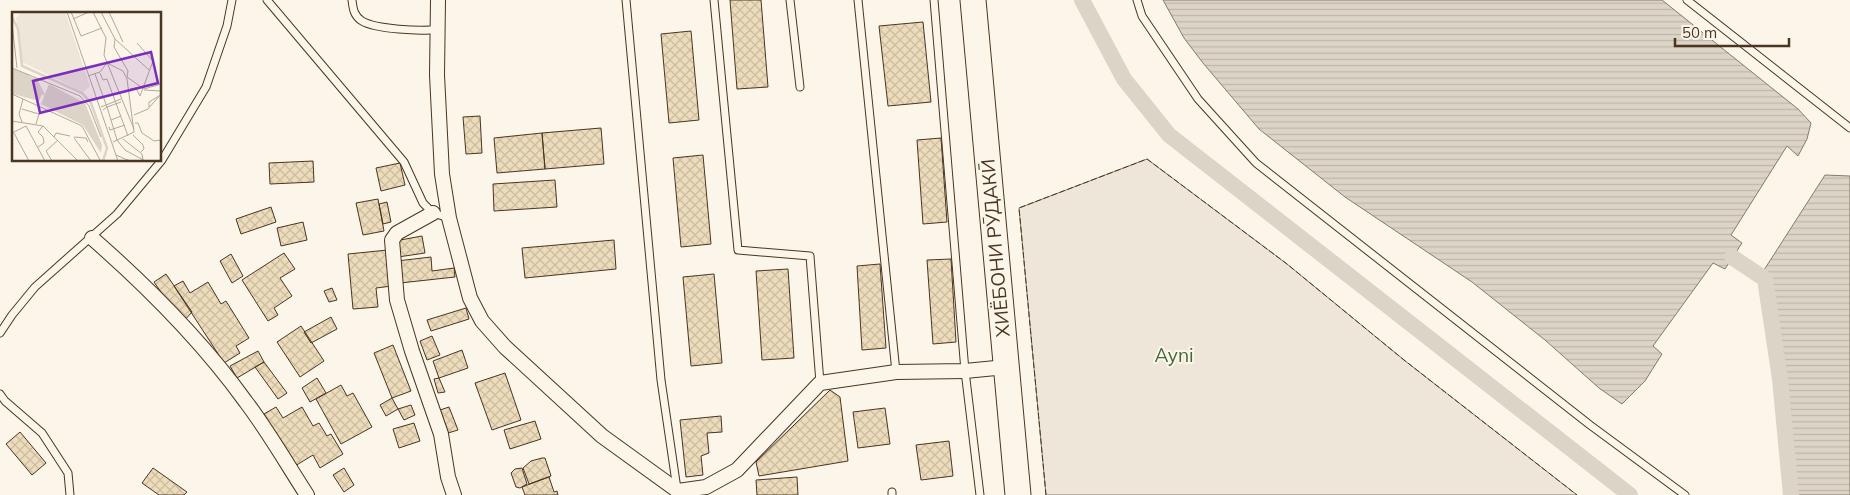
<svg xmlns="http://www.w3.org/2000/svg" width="1850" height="495" font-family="Mulish,sans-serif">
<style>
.green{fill:#ede6d9;stroke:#887966}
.water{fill:url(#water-rules);stroke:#887966}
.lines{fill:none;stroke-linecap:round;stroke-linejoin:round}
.canal{stroke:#dcd4c6;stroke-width:16}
.building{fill:url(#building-cross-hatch);stroke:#4a3520}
.lane-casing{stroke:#4a3520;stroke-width:9}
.street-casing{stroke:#4a3520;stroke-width:16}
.highway-casing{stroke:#4a3520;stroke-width:27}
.lane{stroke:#fbf6e9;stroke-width:7}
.street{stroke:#fbf6e9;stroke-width:14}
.highway{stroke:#fbf6e9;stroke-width:25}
.fence{stroke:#4a3520;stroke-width:1;stroke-dasharray:6 2.5;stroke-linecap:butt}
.labels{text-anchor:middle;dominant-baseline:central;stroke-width:4;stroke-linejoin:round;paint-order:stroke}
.street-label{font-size:19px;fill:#4a3520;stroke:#fbf6e9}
.park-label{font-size:19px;fill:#436837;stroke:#fbf6e9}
.inset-river{fill:none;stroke:#dcd4c6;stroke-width:2.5}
.inset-road{fill:none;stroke:#b4a999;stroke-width:1}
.view{fill:#7b2cbf;fill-opacity:0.15;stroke:#7b2cbf;stroke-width:2.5}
.inset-edge{fill:none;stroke:#4a3520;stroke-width:2.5}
</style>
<defs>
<pattern id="water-rules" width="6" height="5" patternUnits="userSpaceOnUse" patternTransform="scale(1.25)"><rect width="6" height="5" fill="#dcd4c6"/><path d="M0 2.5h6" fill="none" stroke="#beb7aa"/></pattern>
<pattern id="building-cross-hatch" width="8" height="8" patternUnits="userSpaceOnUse" patternTransform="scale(1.25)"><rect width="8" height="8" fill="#ecdcbc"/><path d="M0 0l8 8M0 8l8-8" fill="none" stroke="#ccbda1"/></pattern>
</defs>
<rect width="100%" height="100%" fill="#fbf6e9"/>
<!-- green -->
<path class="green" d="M1147,159L1287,264L1404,360L1577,495H1046L1019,208Z"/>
<!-- water -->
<path class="water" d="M1163,0H1662L1798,109L1811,123L1807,139L1798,156L1787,146L1731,235L1742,243L1725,269L1713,263L1653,346L1662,354L1645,381L1622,404L1599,388L1545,340L1472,282L1345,197L1259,129L1203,63L1184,38Z
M1825,175L1850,176V495H1796L1769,275L1764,270Z"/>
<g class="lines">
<!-- canal -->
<path class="canal" d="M1082,0L1124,79L1169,135L1630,495
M1732,257L1765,279L1780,379L1791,495"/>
</g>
<!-- building -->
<path class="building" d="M730,0H761L768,87L737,89Z
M923,22L931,102L888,106L879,26Z
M691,31L699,120L669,123L661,34Z
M480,116L482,153L466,154L463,117Z
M601,128L604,164L545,169L542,133Z
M542,133L545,169L497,173L494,138Z
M941,138L947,222L923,224L917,140Z
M703,155L711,244L681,247L673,158Z
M313,161L314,182L270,184L269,163Z
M400,163L405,185L381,191L376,168Z
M555,180L557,207L494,211L493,184Z
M378,199L384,231L363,235L356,203Z
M387,202L391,222L383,224L379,204Z
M271,207L276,222L241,234L236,219Z
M303,222L307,240L281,246L277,228Z
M422,236L425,253L398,257L395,241Z
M614,240L616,269L525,278L522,248Z
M388,250L392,286L376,288L378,307L353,309L348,254Z
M284,253L295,269L280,278L292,296L274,308L278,315L268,321L242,280Z
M231,254L243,276L232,283L220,261Z
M431,257L432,271L454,268L455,277L400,283L397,261Z
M951,259L956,342L933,344L927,260Z
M880,264L886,348L862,350L857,266Z
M788,269L794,358L762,360L756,271Z
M166,274L192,312L182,323L154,282Z
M714,274L722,363L691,366L683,277Z
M183,281L190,293L208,282L221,304L226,301L249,338L236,346L240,353L224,363L174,286Z
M332,288L337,300L329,302L324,291Z
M466,308L469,319L431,331L427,320Z
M331,317L337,329L311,343L304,332Z
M301,326L324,361L300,377L277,342Z
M432,336L440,355L427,360L420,341Z
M393,345L411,391L392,398L374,353Z
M462,350L468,368L439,378L433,361Z
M258,351L264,362L237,378L230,366Z
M264,362L287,393L278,399L255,367Z
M505,373L521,420L492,430L475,383Z
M317,378L326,393L310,402L302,388Z
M439,378L445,392L438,393L434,379Z
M341,385L347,396L353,393L372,427L341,444L316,399Z
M830,390L840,397L848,461L759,476L756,462Z
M392,398L398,409L386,416L380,405Z
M411,405L415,415L404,420L398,409Z
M276,407L283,418L302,407L313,426L319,423L327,436L331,434L343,454L320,468L313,455L295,466L264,414Z
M449,407L458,430L448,433L440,410Z
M885,408L890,444L858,448L853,412Z
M721,416L722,432L707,433L709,453L701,456L703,475L686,477L680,420Z
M535,421L541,439L510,449L504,430Z
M414,423L420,441L399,448L393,429Z
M20,432L46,463L32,475L6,444Z
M949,441L953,476L921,480L916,445Z
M542,458H545L551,476L529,484L523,468L531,461Z
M153,468L187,492L184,495H159L142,483Z
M344,468L354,485L344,492L333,475Z
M522,468L527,484L520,488L516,487L511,473L515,469Z
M549,477L554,492L557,491L558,495H525L522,487Z
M797,477L798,495H757L756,480Z"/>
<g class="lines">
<defs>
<path id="lane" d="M267,0L404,162L423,203L433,213L449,218
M352,0C353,9 354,16 362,21C375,29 422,32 438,29
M626,0L661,380L677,489
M714,0L738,250L810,256L820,383
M790,0L800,87
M858,0L896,372
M934,0L965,371L980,495
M1137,0L1142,16L1198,99L1256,163L1590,425L1685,495
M1687,0L1850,128
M0,333L12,315L35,287L117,214L162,160L206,87L227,26L232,0
M0,394L5,401L42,433L68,473L70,495
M892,492V495"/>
<path id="street" d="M438,0L437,75L442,174L449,218L470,298L482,321L505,347L602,436L678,491L706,487L737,470L820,383L896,372L965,371L1006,367
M433,213L397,233L392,240L397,300L412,351L441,434L448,477L454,495
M92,238C148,287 202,341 246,402C268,431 287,464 307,495"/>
<path id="highway" d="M973,0L1018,495"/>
</defs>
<!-- lane casing -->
<use href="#lane" class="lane-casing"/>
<!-- street casing -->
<use href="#street" class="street-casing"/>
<!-- highway casing -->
<use href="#highway" class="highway-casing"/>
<!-- lane -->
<use href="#lane" class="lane"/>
<!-- street -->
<use href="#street" class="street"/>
<!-- highway -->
<use href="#highway" class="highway"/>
<!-- fence -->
<path class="fence" d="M1046,495L1019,208L1147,159L1287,264L1404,360L1577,495"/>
</g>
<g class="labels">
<!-- street labels -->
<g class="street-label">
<text transform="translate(995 248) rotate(-95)">ХИЁБОНИ РӮДАКӢ</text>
</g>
<!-- park labels -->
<g class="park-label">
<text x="1174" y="355">Ayni</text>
</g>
</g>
<!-- overview -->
<g transform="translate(12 12)">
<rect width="149" height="149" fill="#fbf6e9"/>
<path d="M10,0H53L78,74L71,80L10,50L4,6Z" fill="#ede6d9"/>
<path d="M0,57L24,67L30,82L27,89L1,82ZM37,72L73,91L90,133L89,141L71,113L29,92Z" fill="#dcd4c6"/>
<path class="inset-river" d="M0,5L6,17L10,54L70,81L79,91L95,136L91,149M0,58L17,64M23,66L32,83"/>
<path class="inset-road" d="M55,0L106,149M59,0L69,24L90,16M81,0L94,26L92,43L122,117M89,0L103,27M97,0L111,30M61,7L77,0M0,11L5,56M0,56L68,84L77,94L89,125M88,61L91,68L95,67L116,124M83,62L95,95L109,90M76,64L88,60L95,51L111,59L115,67L122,120L101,130M115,65L116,59L102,35L103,27L137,58M115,65L132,77L149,72M118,77L124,76L128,84L141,49L125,31M132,78L149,79M0,82L70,114L88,148M89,95L109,87M137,95V90L147,84M10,97L27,102L24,112M91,98L95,95L99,108L109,104M122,103L136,97L149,82M149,105V121M99,108L105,128L113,138L133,149M0,109L31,114L66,149M10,110L7,102L11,87M123,111H126L130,121L142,129L149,128M14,114L33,149M97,115L98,118L113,113M0,121L14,114M2,121L17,149M121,123L131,133L132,137L129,140M42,125L44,121L58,124M62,125L74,126L76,130M62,126L79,149M111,127L130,142L131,148M26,135L32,131L31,125L26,120L31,114M104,143L118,149M40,149L34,139L46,128"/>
<path class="view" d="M139,40L146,71L28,101L21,69Z"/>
<rect width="149" height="149" class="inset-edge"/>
</g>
<!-- scale -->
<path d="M1675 38v8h114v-8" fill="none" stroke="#4a3520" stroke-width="2.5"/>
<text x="1682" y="38" font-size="15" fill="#4a3520" stroke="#fbf6e9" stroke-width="4" paint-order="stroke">50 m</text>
</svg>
